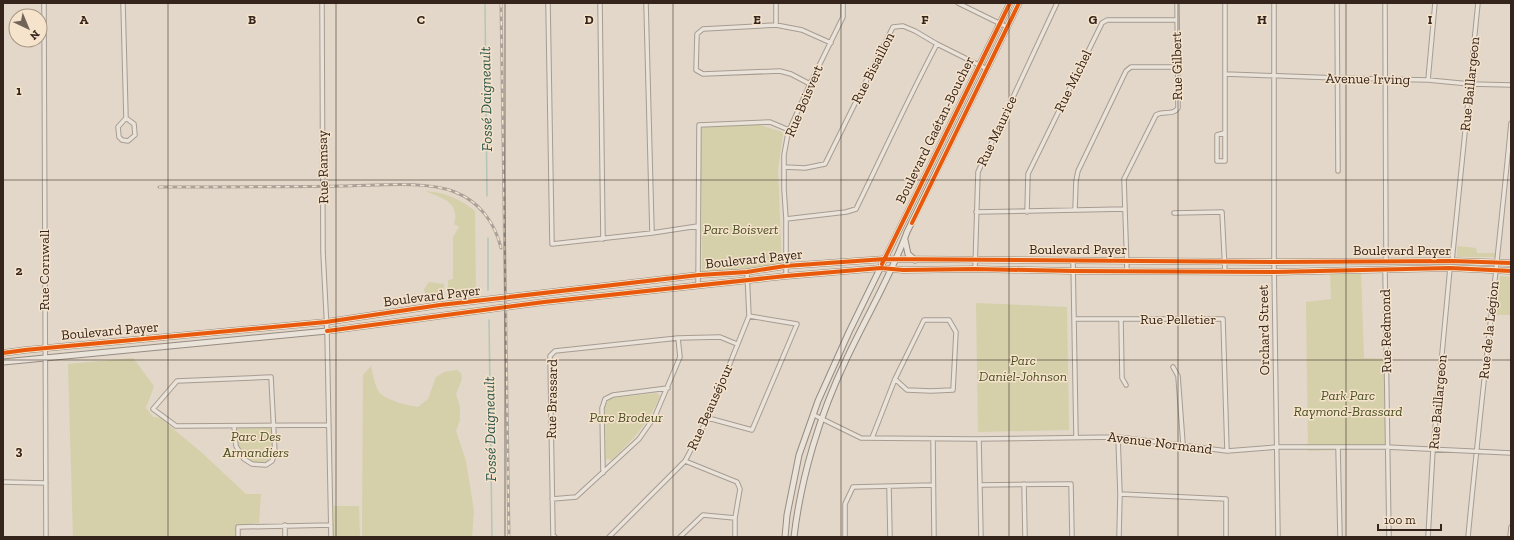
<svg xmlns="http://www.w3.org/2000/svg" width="1514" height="540" font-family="'Zilla Slab',serif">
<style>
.green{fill:#d5cfaa}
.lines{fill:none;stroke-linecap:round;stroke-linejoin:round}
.stream{stroke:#b4c6b8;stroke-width:1.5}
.street-casing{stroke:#a79c92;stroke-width:5.5}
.secondary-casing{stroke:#968c82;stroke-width:7}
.street{stroke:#eae3da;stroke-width:3.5}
.secondary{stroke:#eae3da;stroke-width:5}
.rail-casing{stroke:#a9a19a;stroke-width:3}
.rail{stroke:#f5e3cc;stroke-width:1.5;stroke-dasharray:4.5;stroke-linecap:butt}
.cycleway-casing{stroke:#f5e3cc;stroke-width:6}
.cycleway{stroke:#e8590c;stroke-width:4}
.grid{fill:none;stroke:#34241b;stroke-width:1;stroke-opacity:0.55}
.labels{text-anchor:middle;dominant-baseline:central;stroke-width:3;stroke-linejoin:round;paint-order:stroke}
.street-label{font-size:14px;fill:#34241b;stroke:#f5e3cc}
.park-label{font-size:14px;font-style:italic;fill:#4b5022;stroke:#f5e3cc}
.water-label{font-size:15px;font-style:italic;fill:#2a544b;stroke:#f5e3cc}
.grid-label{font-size:13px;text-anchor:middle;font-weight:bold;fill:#34241b;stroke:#f5e3cc;stroke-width:3;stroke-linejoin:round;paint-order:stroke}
</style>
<rect width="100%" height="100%" fill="#e2d7c8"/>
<!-- green -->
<path class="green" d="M757,124L782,132L783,134L778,169L782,266L702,273L701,131L704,125Z
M425,191C443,192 461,199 475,211L476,296L465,298L462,293L457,294L454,299H451L448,295V280L453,279V237L459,227L454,224C461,202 440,197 425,191Z
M1457,246L1476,248L1477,253H1495V257H1457Z
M1330,273L1361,274L1364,358L1388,359V448L1308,451L1306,302L1331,299Z
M1500,276L1511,277V315H1496Z
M429,282L444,284V295L440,300L427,301L424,289Z
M976,303L1067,307L1069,430L978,432Z
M133,358L154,386L146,408L153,417L163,418L165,422L201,452L246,494H261L259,523L236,525V537H73L68,364Z
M371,366C373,374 375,390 382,395C392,402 407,405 418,407L428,399L436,377L444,372L457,370L461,373L462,379L456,394L460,407V420L456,431L466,461L474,511L472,537H362L363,375Z
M657,393L660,396C648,425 633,439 612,460L606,459L605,404L611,398Z
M273,425L275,455L272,461L266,465L252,464L244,459L236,446L234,426Z
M334,506H359L360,537H334Z"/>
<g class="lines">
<!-- stream -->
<path class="stream" d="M485,3L487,196
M488,238V290
M489,320L492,537"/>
<defs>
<path id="street" d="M44,3L46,537
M123,3L126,118L118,127L119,137L122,140L128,141L135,135L134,124L126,118
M322,3L323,252L327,331L331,537
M548,3L552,244L652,233L698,226
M600,3L603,239
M646,3L652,233
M776,3V25
M958,3L1007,27
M1274,3V262L1278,537
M1337,3L1338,171
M1385,3L1386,261
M1225,74L1338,78L1428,80L1470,84L1511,85
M1428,80L1435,3
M810,84L791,74L780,71L703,74L696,70L697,34L703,29L776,25L802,30L831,43
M1224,133L1217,135V161H1225V3
M784,167L805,168L825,164L893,27L903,26L915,31L937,44L987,69
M1075,210L1076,181L1078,171L1126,71L1131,67H1178
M976,212L1125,209
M1027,212L1028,174L1102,23L1107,20H1177
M1174,213L1222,212L1225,272
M786,219L846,212L856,209C883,154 908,99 937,44
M1073,260L1076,436
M1452,261L1478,3
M975,269L978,172L1057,3
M1385,270L1389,537
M1127,271L1124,179L1156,115C1163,110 1173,116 1178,108L1177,3
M786,276V219L784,189V155L788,133L810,84L843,17V3
M698,285L699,125L770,122L789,130
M1074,319H1223L1227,451
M1121,319L1122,378L1126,385
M1173,367L1178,376L1183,444
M814,415L861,438L975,439L1118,437L1227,451L1277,447H1386L1511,453
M708,418L752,430L797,324L749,316
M234,426L236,446L244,459L252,464L266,465L272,461L275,454L271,377L177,381L153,409L176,426L329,425
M1118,437L1120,494L1119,537
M872,438L895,379L924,320H949L956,332L953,390L931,391L907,390L895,379
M933,439L934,537
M979,439L981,537
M1338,447L1340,537
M685,461L737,482L740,489L735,518V537
M603,473L602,408L605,399L613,395L668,388
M3,482L46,483
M1024,484L1025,537
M980,485L1071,484L1072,537
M889,487L890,537
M1120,494L1226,499V537
M552,499L576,497L639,439L655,416L680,357L678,338
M285,525V537
M238,537V527L331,525
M555,537L553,535L550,356L555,351L678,338L720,337L737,344
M609,537L685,461L708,418L749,316L747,272
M680,537L703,515L735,518
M845,537V504L853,487L933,485
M1428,537L1433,450L1450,268
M1468,537C1481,399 1498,261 1511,123
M1510,537L1511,527"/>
<path id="secondary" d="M905,240L908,254L915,260
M3,353L25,350L326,322L440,305L699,275L747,272L785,266L885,259L1274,262L1452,261L1511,263
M3,362L327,331L544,302L786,276L881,268L903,270L975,269L1073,271L1275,272L1450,268L1511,271
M785,537L787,515L799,455L818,401L849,332L1010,3
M794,537C801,477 820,414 846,360C866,317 891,276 907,232L1019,3"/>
</defs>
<!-- street casing -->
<use href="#street" class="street-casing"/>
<!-- secondary casing -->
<use href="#secondary" class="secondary-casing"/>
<!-- street -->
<use href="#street" class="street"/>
<!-- secondary -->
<use href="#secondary" class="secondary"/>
<defs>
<path id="rail" d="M501,3L509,537
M159,187C220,187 280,187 341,186C374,186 425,180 455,192C480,202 495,223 501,248"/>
</defs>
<!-- rail casing -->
<use href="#rail" class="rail-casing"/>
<!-- rail -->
<use href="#rail" class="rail"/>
<defs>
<path id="cycleway" d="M912,223L1019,3
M882,264L1010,3
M327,331L544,302L786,276L881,268L903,270L975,269L1073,271L1275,272L1450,268L1511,271
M3,353L25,350L326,322L440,305L699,275L747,272L785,266L885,259L1274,262L1452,261L1511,263"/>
</defs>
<!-- cycleway casing -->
<use href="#cycleway" class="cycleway-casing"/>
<!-- cycleway -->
<use href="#cycleway" class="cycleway"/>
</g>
<!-- grid -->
<path class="grid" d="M168,3V537M336,3V537M505,3V537M673,3V537M841,3V537M1009,3V537M1178,3V537M1346,3V537M3,180H1511M3,360H1511"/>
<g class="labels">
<!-- street labels -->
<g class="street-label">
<text transform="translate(1177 66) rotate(-91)">Rue Gilbert</text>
<text transform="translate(873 68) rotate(-63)">Rue Bisaillon</text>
<text transform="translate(1368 79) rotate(1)">Avenue Irving</text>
<text transform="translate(1073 81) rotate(-64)">Rue Michel</text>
<text transform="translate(1470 84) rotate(-84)">Rue Baillargeon</text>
<text transform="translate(804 101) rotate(-67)">Rue Boisvert</text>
<text transform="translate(935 130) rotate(-64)">Boulevard Gaétan-Boucher</text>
<text transform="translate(997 131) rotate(-65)">Rue Maurice</text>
<text transform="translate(323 167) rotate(-91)">Rue Ramsay</text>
<text x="1078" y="249">Boulevard Payer</text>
<text x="1402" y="250">Boulevard Payer</text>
<text transform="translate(754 259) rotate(-6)">Boulevard Payer</text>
<text transform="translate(44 270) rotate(-90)">Rue Cornwall</text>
<text transform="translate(432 296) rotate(-7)">Boulevard Payer</text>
<text x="1178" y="319">Rue Pelletier</text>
<text transform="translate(1264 330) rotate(-91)">Orchard Street</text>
<text transform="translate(1489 330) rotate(-84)">Rue de la Légion</text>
<text transform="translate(110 331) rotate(-5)">Boulevard Payer</text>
<text transform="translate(1386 331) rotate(-91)">Rue Redmond</text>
<text transform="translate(552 399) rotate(-89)">Rue Brassard</text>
<text transform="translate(1438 402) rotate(-85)">Rue Baillargeon</text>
<text transform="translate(710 407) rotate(-66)">Rue Beauséjour</text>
<text transform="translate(1160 443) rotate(7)">Avenue Normand</text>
</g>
<!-- park labels -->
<g class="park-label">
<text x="741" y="229">Parc Boisvert</text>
<text x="1023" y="360">Parc<tspan x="1023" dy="16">Daniel-Johnson</tspan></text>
<text x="1348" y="395">Park Parc<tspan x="1348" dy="16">Raymond-Brassard</tspan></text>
<text x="626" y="417">Parc Brodeur</text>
<text x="256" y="436">Parc Des<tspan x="256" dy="16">Armandiers</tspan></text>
</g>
<!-- water labels -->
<g class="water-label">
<text transform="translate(486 99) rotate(-91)">Fossé Daigneault</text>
<text transform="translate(490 429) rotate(-91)">Fossé Daigneault</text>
</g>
</g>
<g class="grid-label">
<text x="84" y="24">A</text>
<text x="252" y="24">B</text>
<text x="421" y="24">C</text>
<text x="589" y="24">D</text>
<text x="757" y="24">E</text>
<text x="925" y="24">F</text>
<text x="1093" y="24">G</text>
<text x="1262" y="24">H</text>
<text x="1430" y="24">I</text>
<text x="19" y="95">1</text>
<text x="19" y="275">2</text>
<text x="19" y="455">3</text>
</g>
<!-- border -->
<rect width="1514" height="540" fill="none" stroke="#34241b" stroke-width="8"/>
<!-- north arrow -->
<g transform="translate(28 28) rotate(136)"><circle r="19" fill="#f5e3cc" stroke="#a89785"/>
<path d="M0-3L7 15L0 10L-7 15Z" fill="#716358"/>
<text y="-6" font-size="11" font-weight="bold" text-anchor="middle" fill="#34241b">N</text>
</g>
<!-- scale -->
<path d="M1378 524v6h63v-6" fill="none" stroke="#34241b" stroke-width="2"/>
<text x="1384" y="524" font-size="12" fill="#34241b" stroke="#f5e3cc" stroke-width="3" paint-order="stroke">100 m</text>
</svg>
